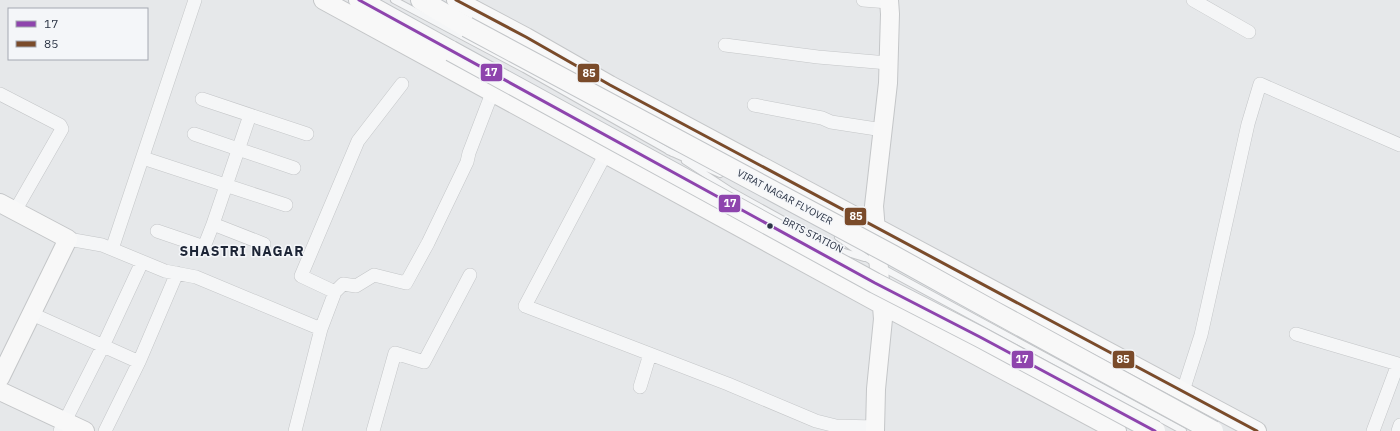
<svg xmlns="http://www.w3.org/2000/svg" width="1400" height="431" font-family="'IBM Plex Sans',sans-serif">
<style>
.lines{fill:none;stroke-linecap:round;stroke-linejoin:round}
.lane-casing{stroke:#c4c6c8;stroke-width:8}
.street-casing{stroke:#c4c6c8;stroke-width:14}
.secondary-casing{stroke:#c4c6c8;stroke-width:20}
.primary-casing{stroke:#c2c5c8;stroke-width:22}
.lane{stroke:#f5f6f7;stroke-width:6}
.street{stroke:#f5f6f7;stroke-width:13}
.secondary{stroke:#f8f8f8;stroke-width:18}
.primary{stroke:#f8f8f8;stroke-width:20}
.primary-bridge-casing{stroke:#c2c5c8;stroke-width:22;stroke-linecap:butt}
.primary-bridge{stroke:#f8f8f8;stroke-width:20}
.bus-1-casing{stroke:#f4f6f9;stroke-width:6}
.bus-2-casing{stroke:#f4f6f9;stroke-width:6}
.bus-1{stroke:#8e44ad;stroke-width:3}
.bus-2{stroke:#7a4b2a;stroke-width:3}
.bus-dot{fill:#2b3445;stroke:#f4f6f9;stroke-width:1.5}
.labels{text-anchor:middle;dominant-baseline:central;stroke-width:3;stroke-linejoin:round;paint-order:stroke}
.street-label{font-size:10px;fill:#2b3445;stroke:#f4f6f9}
.district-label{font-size:14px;font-weight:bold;letter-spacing:1px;fill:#1d2536;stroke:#f4f6f9}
.line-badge{stroke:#f4f6f9;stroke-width:1.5}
.badge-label{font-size:11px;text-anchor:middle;font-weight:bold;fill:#fff}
</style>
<rect width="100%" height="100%" fill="#e6e8ea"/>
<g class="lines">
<defs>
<path id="lane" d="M394,0L524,69L672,153
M668,151L720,174
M685,161L731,191L838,250L864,258
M838,237L868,259L879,266L1183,431"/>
<path id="street" d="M863,0L889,2
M1193,0L1249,32
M725,45L818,57L888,63
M0,94L60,125L62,129L15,211
M202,99L307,134
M754,105L822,118L831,122L883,130
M194,134L294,168
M605,155L525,306L650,354
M143,158L286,205
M213,224L250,115
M157,231L204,247L213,224L264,244
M68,239L102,245L165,271L196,277L321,329L295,431
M112,249L195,0
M335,292L343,284L356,286L374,275L406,283L428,243L467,162L469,153L492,93
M32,314L139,362
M321,329L335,292L301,276L358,141L402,84
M1296,334L1398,364L1373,431
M640,387L650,354L728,384L816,421L836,426L875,427
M1183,391L1201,335L1248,124L1260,84L1400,145
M60,431L103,346L142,262
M105,431L139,362L177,273
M373,431L395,353L424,362L470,275
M1398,431L1400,425"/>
<path id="secondary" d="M323,0L882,305L1117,431
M456,0L526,37L610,85L1257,431
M0,203L68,239L0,378
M0,391L85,431
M875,431L876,389L883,319L874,206L888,83L890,14L889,0"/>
<path id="primary" d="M359,0L451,51
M421,0L467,27"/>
</defs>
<!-- lane casing -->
<use href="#lane" class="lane-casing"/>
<!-- street casing -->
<use href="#street" class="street-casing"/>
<!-- secondary casing -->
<use href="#secondary" class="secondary-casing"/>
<!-- primary casing -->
<use href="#primary" class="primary-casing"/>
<!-- lane -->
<use href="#lane" class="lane"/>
<!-- street -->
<use href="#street" class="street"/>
<!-- secondary -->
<use href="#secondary" class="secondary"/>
<!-- primary -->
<use href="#primary" class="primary"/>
<defs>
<path id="primary-bridge" d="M467,27L892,255L995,312L1213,431
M451,51L875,283L980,337L1155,431"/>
</defs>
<!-- primary-bridge casing -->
<use href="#primary-bridge" class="primary-bridge-casing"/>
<!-- primary-bridge -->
<use href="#primary-bridge" class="primary-bridge"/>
<defs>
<path id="bus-1" d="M359,0L875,283L980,337L1155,431"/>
<path id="bus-2" d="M456,0L526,37L610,85L1257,431"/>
</defs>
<!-- bus-1 casing -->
<use href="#bus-1" class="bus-1-casing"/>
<!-- bus-2 casing -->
<use href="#bus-2" class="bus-2-casing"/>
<!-- bus-1 -->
<use href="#bus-1" class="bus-1"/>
<!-- bus-2 -->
<use href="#bus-2" class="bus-2"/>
</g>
<!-- markers -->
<circle class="bus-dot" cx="770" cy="226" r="3.5"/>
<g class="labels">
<!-- street labels -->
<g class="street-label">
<text transform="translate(785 197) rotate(28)">VIRAT NAGAR FLYOVER</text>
<text transform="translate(813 235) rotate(27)">BRTS STATION</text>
</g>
<!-- district labels -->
<g class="district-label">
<text x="242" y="251">SHASTRI NAGAR</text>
</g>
</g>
<g class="line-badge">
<rect x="480" y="63" width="23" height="19" rx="4" fill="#8e44ad"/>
<rect x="577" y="63" width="23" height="20" rx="4" fill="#7a4b2a"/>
<rect x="718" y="194" width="23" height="19" rx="4" fill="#8e44ad"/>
<rect x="844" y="207" width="23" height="19" rx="4" fill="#7a4b2a"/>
<rect x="1112" y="350" width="23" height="19" rx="4" fill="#7a4b2a"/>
<rect x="1011" y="350" width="23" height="19" rx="4" fill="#8e44ad"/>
</g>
<g class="badge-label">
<text x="491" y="76">17</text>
<text x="589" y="77">85</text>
<text x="730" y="207">17</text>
<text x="856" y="220">85</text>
<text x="1123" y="363">85</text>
<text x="1022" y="363">17</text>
</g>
<!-- legend -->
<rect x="8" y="8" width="140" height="52" fill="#f4f6f9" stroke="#a4a8b1"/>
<rect x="16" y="21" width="20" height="6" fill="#8e44ad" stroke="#a4a8b1"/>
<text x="44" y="28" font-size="12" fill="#2b3445">17</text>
<rect x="16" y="41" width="20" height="6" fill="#7a4b2a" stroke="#a4a8b1"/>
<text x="44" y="48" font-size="12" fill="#2b3445">85</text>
</svg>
